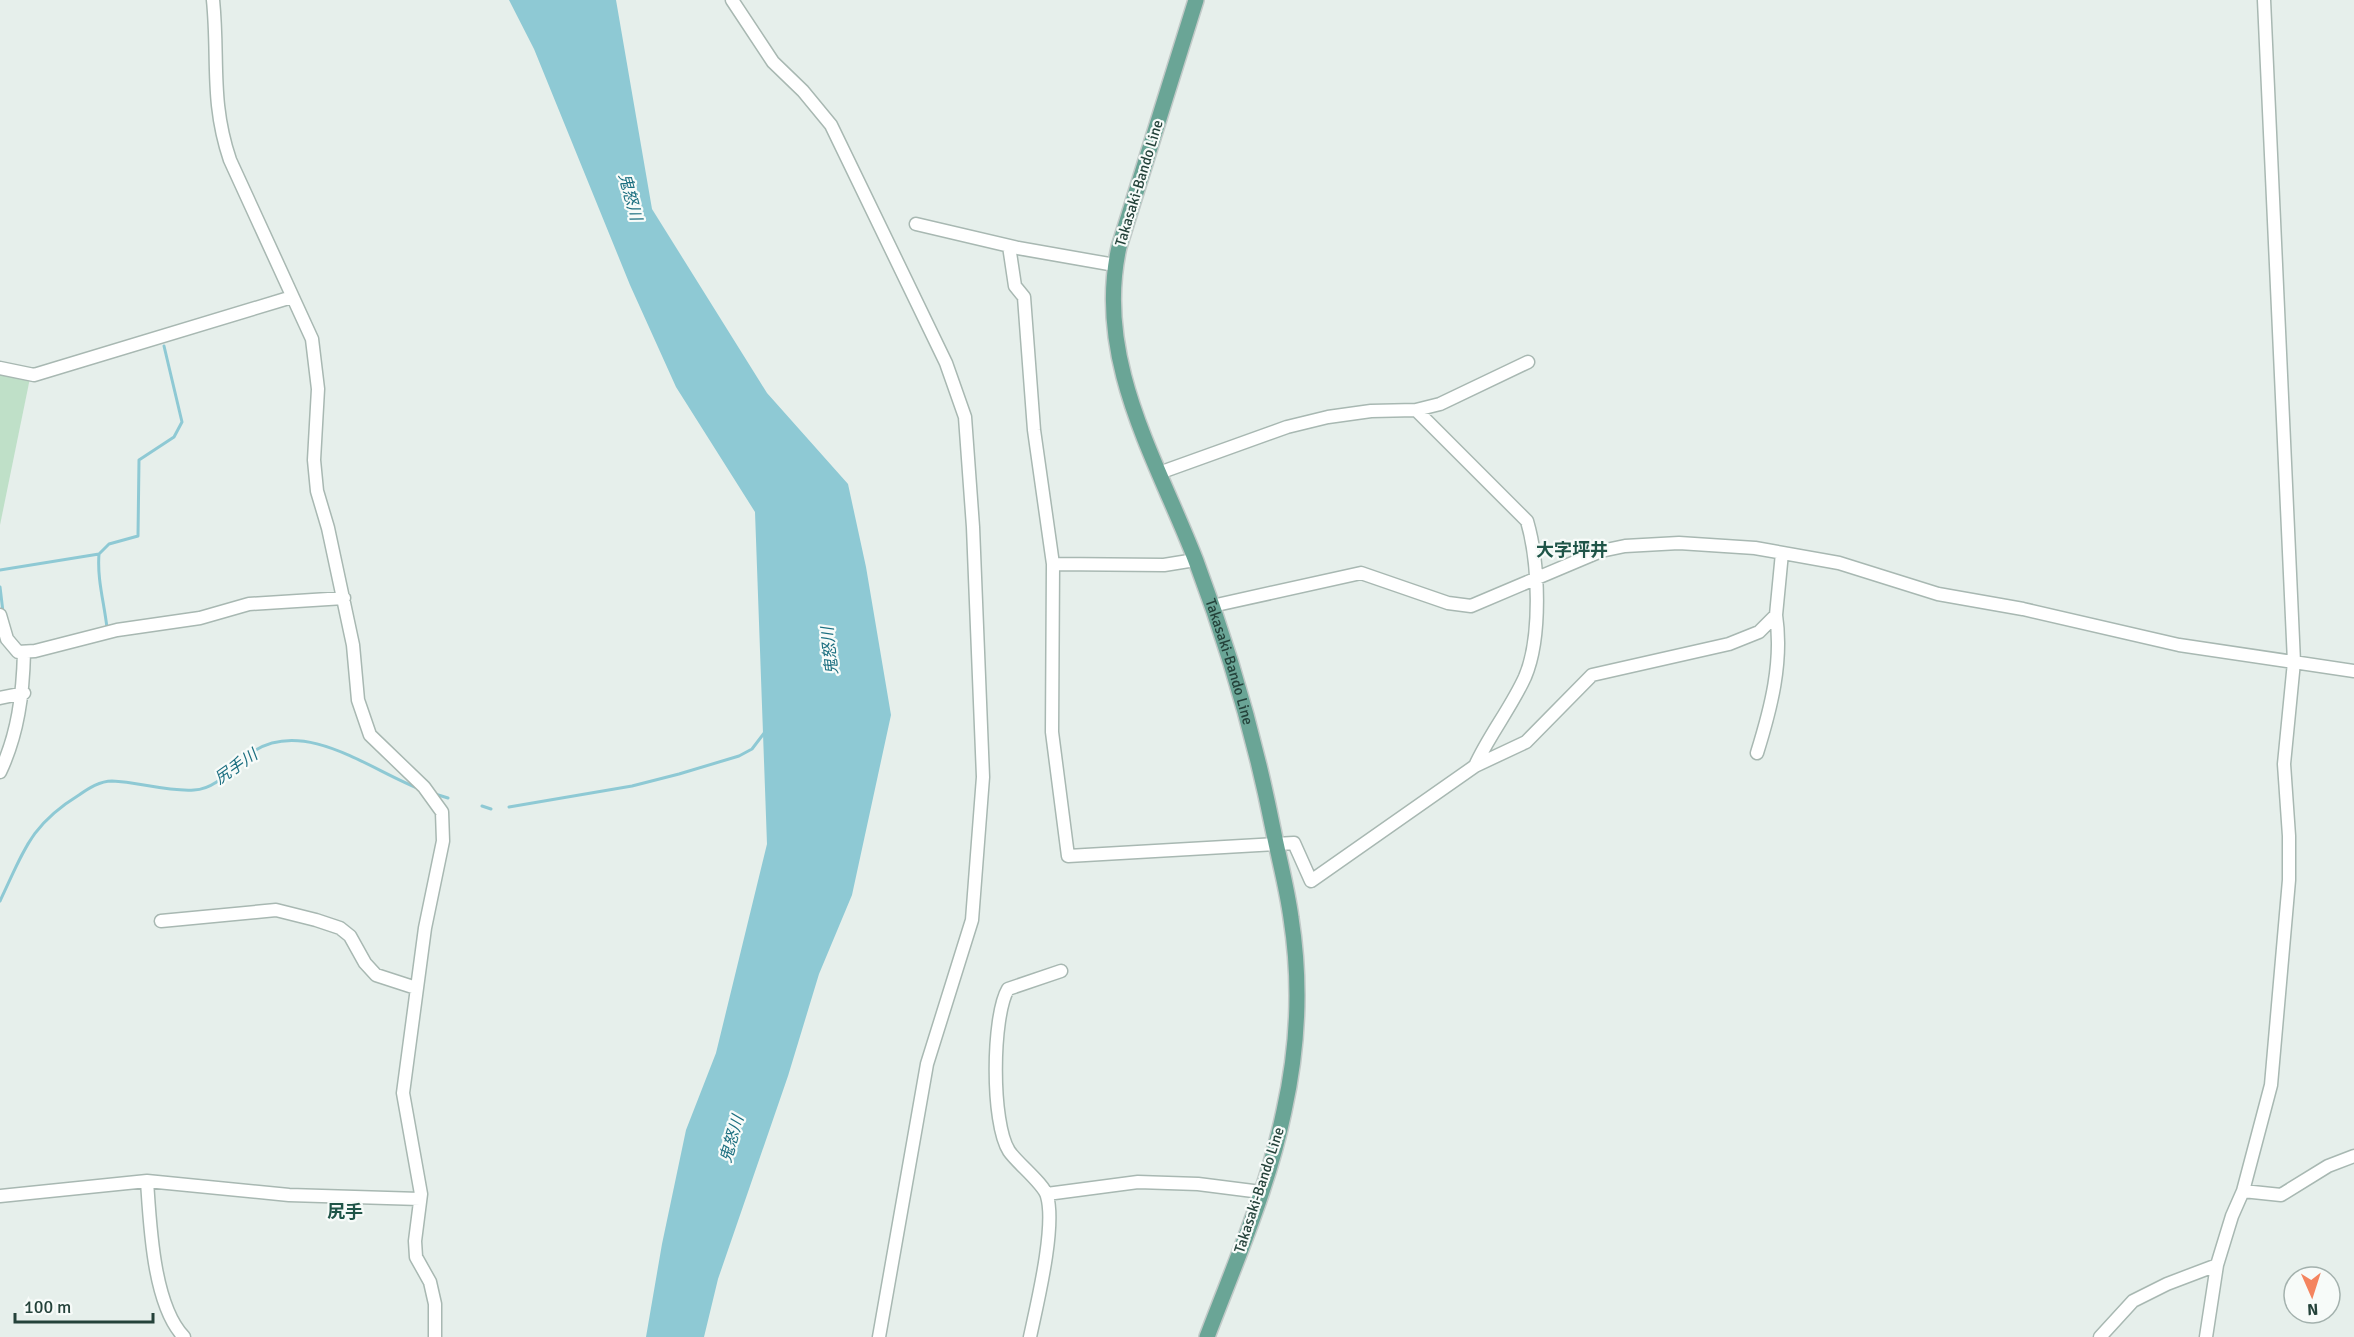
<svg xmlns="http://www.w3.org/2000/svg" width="2354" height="1337" font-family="Signika,'Noto Sans JP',sans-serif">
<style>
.green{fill:#bfe0c8}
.water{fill:#8ec9d4}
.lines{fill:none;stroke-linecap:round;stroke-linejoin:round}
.stream{stroke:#8ec9d4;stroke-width:3}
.minor-casing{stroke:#a8b8b2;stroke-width:15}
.major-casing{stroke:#c2cac8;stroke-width:18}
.minor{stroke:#fff;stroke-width:12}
.major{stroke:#6aa596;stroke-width:15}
.labels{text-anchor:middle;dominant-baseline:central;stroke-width:4.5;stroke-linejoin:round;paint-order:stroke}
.street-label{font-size:15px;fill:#24423a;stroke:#f7fbf9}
.water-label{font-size:16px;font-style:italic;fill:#1c6f80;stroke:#f7fbf9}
.quarter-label{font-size:18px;font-weight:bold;fill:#1f5548;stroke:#f7fbf9}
</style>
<rect width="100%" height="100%" fill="#e6efeb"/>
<!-- green -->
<path class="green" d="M0,371L30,378L0,525Z"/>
<!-- water -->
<path class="water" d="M509,0H616L652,209L767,393L848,484L866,567L891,715L852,895L819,974L788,1076L718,1279L704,1337H646L662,1244L686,1130L716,1053L767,844L755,512L676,387L630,285L534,49Z"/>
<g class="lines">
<!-- stream -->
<path class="stream" d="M0,570L99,554
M0,587L3,612
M107,628C104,602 97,579 99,554L109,544L138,536L139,460L174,437L182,422L164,346
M435,794L448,798
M482,806L491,809
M509,807L632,786L679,774L739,756L752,749L765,732
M0,901C24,851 30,825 79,795C89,788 100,781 112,781C139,782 167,792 194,790C218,789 235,764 254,751C306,718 372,771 420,789"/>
<defs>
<path id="minor" d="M213,0C219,59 210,101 230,160L312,339L318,389L314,460L317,491L328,528L353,645L358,700L370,735L424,787L442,812L443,841L425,928L403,1093L421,1194L415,1241L416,1257L430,1282L435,1304V1337
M732,0L773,62L803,91L831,125L946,363L965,417L973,527L983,777L972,920L927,1064L879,1337
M916,224L1018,248L1115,265
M1009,246L1015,286L1024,297L1034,430L1053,564
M0,368L34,375L292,297
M1159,473L1287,427L1328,417L1371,411L1416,410L1440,404L1528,362
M1195,560L1164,565L1053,564L1052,732L1068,856L1294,843L1311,881L1475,766C1489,735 1511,708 1525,677C1542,637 1539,562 1527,521L1416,410
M1212,606L1361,573L1448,603L1471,606L1601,551L1625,546L1679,543L1755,548L1839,563L1938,594L2023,609L2179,645L2354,671
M0,615L7,639L18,652L35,651L117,630L200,618L249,604L344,598
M0,698L24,693
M1757,753C1771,708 1783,662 1776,615
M1475,766L1526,742L1592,675L1729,644L1759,632L1776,615L1782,553
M0,772C18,734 23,694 24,652
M161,921L276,910L316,920L340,928L350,936L365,963L376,975L416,988
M147,1181C150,1224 153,1305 184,1337
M2243,1191L2281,1195L2328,1166L2354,1156
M1047,1194L1138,1182L1198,1184L1261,1192
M0,1196L147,1181L289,1195L420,1199
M1030,1337C1037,1304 1056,1227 1047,1196C1044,1184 1017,1163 1009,1151C991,1123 992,1016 1008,989L1061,971
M2100,1337L2133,1301L2167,1284L2217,1265
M2206,1337L2217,1265L2232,1216L2243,1191L2271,1085L2289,880V836L2284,764L2294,662L2264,0"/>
<g id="major">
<path id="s1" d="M1196,0L1119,247C1094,360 1157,460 1196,561C1229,649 1255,738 1273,829C1279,859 1287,888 1291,918C1301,982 1298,1048 1284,1111C1268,1189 1235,1263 1207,1337"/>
</g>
</defs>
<!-- minor casing -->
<use href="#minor" class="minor-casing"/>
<!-- major casing -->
<use href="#major" class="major-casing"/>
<!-- minor -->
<use href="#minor" class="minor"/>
<!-- major -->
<use href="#major" class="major"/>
</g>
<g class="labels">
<!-- street labels -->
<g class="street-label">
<text transform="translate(1139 183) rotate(-73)">Takasaki-Bando Line</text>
<text stroke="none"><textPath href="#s1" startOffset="694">Takasaki-Bando Line</textPath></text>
<text transform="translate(1259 1190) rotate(-72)">Takasaki-Bando Line</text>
</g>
<!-- water labels -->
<g class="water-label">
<text transform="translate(630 197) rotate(75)">鬼怒川</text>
<text transform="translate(830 651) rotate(-96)">鬼怒川</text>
<text transform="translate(236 767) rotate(-35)">尻手川</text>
<text transform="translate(732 1139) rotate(-74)">鬼怒川</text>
</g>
<!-- quarter labels -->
<g class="quarter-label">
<text x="1572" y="550">大字坪井</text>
<text x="345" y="1212">尻手</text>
</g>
</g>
<!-- north arrow -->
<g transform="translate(2312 1295) rotate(177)"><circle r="28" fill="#f7fbf9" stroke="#a3b1ad" stroke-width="1.5"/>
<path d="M0-4.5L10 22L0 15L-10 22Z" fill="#f4845f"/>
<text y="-9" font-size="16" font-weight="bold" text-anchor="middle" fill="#24423a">N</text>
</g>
<!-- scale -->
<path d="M15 1313v9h138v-9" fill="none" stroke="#24423a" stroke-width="3"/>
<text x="24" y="1313" font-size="18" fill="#24423a" stroke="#f7fbf9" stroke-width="4.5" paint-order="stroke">100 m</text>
</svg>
